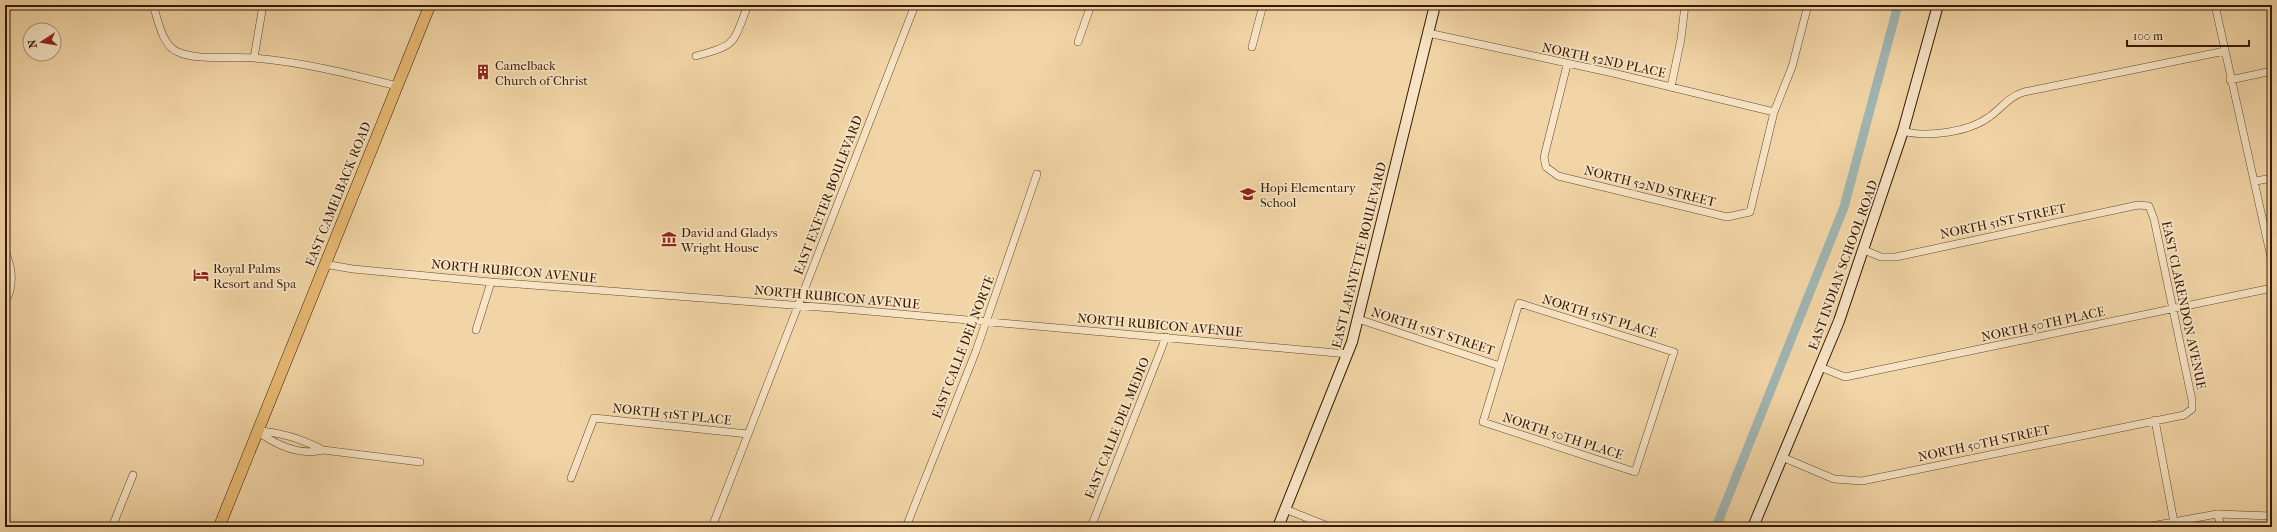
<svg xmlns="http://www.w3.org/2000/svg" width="2277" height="532" font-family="'IM FELL French Canon',serif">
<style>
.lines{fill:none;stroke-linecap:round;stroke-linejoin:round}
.canal{stroke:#a0b6b3;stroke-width:9}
.street-casing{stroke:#65482c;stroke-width:8}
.secondary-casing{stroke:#361903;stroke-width:12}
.primary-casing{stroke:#361903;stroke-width:12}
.street{stroke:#f7e4c5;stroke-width:7}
.secondary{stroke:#f7e4c5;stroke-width:10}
.primary{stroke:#e9ba73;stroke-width:11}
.labels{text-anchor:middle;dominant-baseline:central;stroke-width:3.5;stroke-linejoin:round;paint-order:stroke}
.street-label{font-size:13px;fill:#361903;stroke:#f7e4c5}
.poi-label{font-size:13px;fill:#361903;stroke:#f7e4c5;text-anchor:start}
</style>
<rect width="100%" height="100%" fill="#f2d5a6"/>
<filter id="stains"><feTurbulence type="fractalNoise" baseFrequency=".005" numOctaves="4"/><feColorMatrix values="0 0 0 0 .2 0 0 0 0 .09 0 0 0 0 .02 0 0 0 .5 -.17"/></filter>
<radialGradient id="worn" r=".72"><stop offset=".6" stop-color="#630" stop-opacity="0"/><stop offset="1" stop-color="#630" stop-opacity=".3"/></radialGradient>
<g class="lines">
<!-- canal -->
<path class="canal" d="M1716,527L1844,207L1898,5"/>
<defs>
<path id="street" d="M153,5C158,19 162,46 178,52C198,61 232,56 254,58C302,62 350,74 397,86
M2215,5L2272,262
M1428,33L1613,73L1774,112
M1078,42L1091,5
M1252,47L1263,5
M696,56C738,44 732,45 748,5
M254,58L263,5
M1567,65L1544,157L1546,167L1558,176L1727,217L1750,212L1774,112L1792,67L1808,5
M2230,80L2272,71
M1671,87L1681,39L1685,5
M1903,131C1927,138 1969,132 1989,117C2002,108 2008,97 2024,92L2225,51
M2256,181L2272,178
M5,251C12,267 15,285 5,302
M324,264L353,269L491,282L845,309L1348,354
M1519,303L1674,352L1635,472L1483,422Z
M1358,319L1500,366
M476,330L491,282
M1820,367L1845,377L2272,288
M2155,420L2174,522
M257,431C276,445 299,456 323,450L420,462
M257,431C280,432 302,439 323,450
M1782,457L1834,479L1862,481L2184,415L2192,409V400L2154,219L2149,206L2138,205L1896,257H1881L1864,250
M571,478L594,418L748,434
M1285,509L1330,527
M2217,514L2222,527
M112,527L133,475
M712,527L915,5
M906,527L976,351L1037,174
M1091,527L1166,337
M2146,527L2217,514L2272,516"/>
<path id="secondary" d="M1278,527L1352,342L1435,5
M1753,527L1839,321L1903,131L1938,5"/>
<path id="primary" d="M219,527L430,5"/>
</defs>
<!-- street casing -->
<use href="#street" class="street-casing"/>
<!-- secondary casing -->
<use href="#secondary" class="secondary-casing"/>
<!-- primary casing -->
<use href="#primary" class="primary-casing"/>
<!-- street -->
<use href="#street" class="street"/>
<!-- secondary -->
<use href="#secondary" class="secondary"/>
<!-- primary -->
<use href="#primary" class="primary"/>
</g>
<!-- icons -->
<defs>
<symbol id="building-bare" viewBox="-9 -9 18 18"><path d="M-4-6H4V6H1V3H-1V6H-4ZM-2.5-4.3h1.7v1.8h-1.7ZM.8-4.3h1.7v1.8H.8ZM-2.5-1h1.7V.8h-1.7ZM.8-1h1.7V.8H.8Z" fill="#8f2418" stroke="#f7e4c5" stroke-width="2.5" paint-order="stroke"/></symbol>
<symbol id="school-bare" viewBox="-9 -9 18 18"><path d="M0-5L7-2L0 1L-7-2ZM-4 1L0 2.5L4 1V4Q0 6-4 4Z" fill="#8f2418" stroke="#f7e4c5" stroke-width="2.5" paint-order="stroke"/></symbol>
<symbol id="museum-bare" viewBox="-9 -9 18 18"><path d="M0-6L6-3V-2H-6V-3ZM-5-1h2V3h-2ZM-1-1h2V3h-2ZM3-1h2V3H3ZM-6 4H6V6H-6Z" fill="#8f2418" stroke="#f7e4c5" stroke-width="2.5" paint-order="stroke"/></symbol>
<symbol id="hotel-bare" viewBox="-9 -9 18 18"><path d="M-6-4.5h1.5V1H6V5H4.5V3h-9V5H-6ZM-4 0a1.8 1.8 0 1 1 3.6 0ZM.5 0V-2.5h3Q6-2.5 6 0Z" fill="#8f2418" stroke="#f7e4c5" stroke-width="2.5" paint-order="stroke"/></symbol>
</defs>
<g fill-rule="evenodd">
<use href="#building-bare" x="472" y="61" width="22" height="22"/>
<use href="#school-bare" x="1237" y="183" width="22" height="22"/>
<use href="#museum-bare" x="658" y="228" width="22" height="22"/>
<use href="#hotel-bare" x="190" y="264" width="22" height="22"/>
</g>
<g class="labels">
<!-- street labels -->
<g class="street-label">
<text transform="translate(1604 60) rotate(12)">NORTH 52ND PLACE</text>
<text transform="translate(1650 186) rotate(14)">NORTH 52ND STREET</text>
<text transform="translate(338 194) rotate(-68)">EAST CAMELBACK ROAD</text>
<text transform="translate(828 195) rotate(-69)">EAST EXETER BOULEVARD</text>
<text transform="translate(2003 221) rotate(-12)">NORTH 51ST STREET</text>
<text transform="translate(1359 255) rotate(-76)">EAST LAFAYETTE BOULEVARD</text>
<text transform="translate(1843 265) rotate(-70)">EAST INDIAN SCHOOL ROAD</text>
<text transform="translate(514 271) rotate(5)">NORTH RUBICON AVENUE</text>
<text transform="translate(837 297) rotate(5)">NORTH RUBICON AVENUE</text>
<text transform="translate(2184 305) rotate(78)">EAST CLARENDON AVENUE</text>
<text transform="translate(1600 316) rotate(17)">NORTH 51ST PLACE</text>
<text transform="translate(2043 324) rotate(-12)">NORTH 50TH PLACE</text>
<text transform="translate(1160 325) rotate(5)">NORTH RUBICON AVENUE</text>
<text transform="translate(1433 331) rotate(18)">NORTH 51ST STREET</text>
<text transform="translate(963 347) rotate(-69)">EAST CALLE DEL NORTE</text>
<text transform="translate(672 414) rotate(6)">NORTH 51ST PLACE</text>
<text transform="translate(1117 428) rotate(-68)">EAST CALLE DEL MEDIO</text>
<text transform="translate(1563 436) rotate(18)">NORTH 50TH PLACE</text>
<text transform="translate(1984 443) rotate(-12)">NORTH 50TH STREET</text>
</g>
<!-- poi labels -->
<g class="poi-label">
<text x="495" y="65">Camelback<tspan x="495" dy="15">Church of Christ</tspan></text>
<text x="1260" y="187">Hopi Elementary<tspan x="1260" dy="15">School</tspan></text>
<text x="681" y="232">David and Gladys<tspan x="681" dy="15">Wright House</tspan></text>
<text x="213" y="268">Royal Palms<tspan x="213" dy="15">Resort and Spa</tspan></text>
</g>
</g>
<!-- margin -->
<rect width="2277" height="532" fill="none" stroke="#f2d5a6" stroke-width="20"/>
<rect x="6" y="6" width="2265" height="520" fill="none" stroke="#361903" stroke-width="2"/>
<rect x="10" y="10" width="2257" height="512" fill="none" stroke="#361903"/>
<!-- north arrow -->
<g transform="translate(42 42) rotate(258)"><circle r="19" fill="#f7e4c5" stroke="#aa9377"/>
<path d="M0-3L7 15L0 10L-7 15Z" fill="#8f2418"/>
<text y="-6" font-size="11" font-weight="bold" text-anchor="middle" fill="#361903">N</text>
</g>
<!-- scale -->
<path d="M2127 40v6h122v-6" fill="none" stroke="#361903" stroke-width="2"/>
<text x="2133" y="40" font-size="12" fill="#361903" stroke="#f7e4c5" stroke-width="3" paint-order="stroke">100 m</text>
<rect width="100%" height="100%" filter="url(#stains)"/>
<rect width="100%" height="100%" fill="url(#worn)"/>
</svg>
